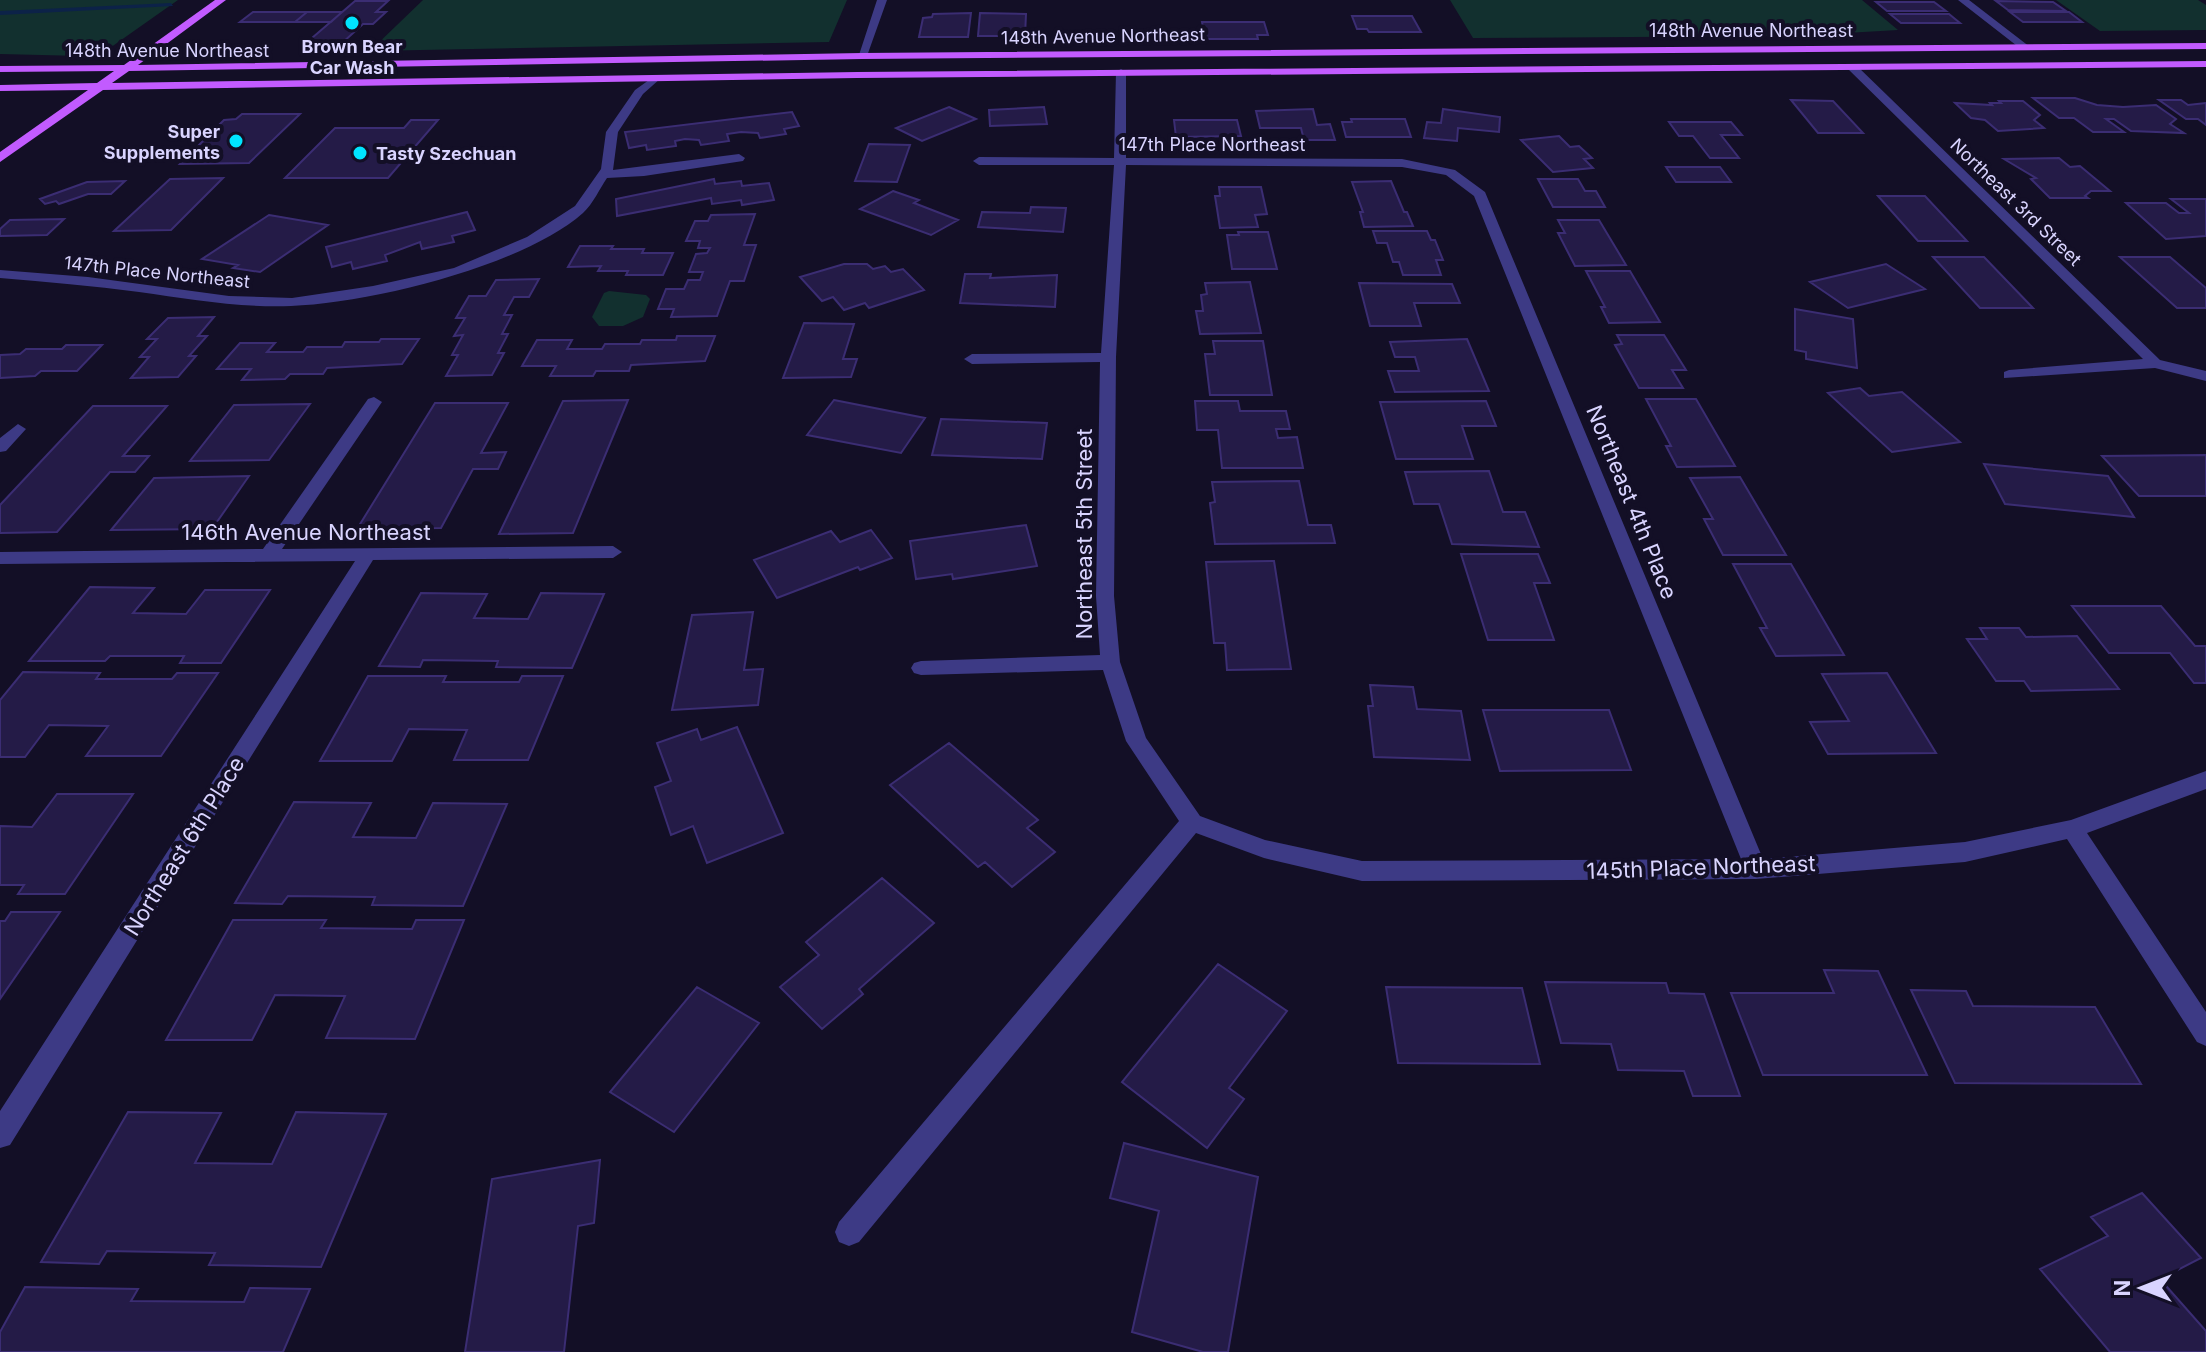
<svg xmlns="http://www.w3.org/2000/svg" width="2206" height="1352" font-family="Inter,sans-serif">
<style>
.green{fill:#12302f}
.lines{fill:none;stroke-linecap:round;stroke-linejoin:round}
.stream{fill:#0c2248;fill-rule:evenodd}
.building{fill:#241b47;stroke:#3b2d73;stroke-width:2}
.minor{fill:#3d3a85;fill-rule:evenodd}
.major{fill:#c25bff;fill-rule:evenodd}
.poi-dot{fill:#00e5ff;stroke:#130f26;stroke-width:3}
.labels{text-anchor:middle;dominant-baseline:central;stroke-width:8;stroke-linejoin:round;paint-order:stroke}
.far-street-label{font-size:18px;fill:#d9d4ff;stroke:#130f26}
.far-poi-label{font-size:18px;font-weight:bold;fill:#d9d4ff;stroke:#130f26}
.street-label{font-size:22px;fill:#d9d4ff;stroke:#130f26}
</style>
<rect width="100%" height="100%" fill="#130f26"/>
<!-- green -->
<path class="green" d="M0,0H178L107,50L82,56L0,54Z
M423,0H847L829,42L370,51Z
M1450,0H1862L1898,30L1794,36L1473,38Z
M2056,0H2198L2206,5V30L2100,31Z
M609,291L646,295L650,299L643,317L623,326H599L592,317L604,293Z"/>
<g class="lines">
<!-- stream -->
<path class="stream" d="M171,3L173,6L0,15V11Z"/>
</g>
<!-- building -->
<path class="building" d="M355,1H388L376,12H386L373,24H363L341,44H305Z
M1996,1L2053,2L2066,11L2008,10Z
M1876,2H1934L1946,11H1887Z
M253,12H307L295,22H240Z
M307,12H342L331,22H295Z
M2010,12H2069L2082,22H2023Z
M971,13L968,37H919L923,18L932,17L933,14Z
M980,13L1026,14L1025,36H978Z
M1890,14H1949L1960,23H1901Z
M1352,16H1412L1421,32H1369L1367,29H1357Z
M1202,22H1264L1268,35H1257L1258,39H1205Z
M2033,98H2075L2097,105L2123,107L2156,105L2176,119L2170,124L2184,133L2131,131L2114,119H2106L2124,132H2093L2074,118H2059Z
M1791,100L1833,101L1863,133H1818Z
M2159,100H2181L2188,105L2206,103V125L2198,119H2186Z
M1999,101H2023L2040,115L2034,120L2044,128L1998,131L1985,120L1971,118L1955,103L1992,105L1990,103H2001Z
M949,107L976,119L922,141L896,128Z
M1044,107L1047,124L990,126L989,110Z
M1313,109L1317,125L1330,124L1335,140H1304L1301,128H1260L1256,111Z
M1443,109L1500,117L1499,132L1458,128L1457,141L1424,138L1427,122L1441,123Z
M792,112L799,126L784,129L786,134L760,138L758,133L741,132L727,134L729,141L701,145L699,140L685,139L675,141L676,146L647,150L646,145L629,148L625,132Z
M242,114H300L249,163L180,164L224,120L236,119Z
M1351,119H1405L1411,137H1346L1342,122H1352Z
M411,120H438L388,178H285L335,128H404Z
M1174,120H1237L1241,136L1176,137Z
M1669,122H1731L1742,135H1721L1739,158H1710L1693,136H1679Z
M1559,136L1570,147L1579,146L1592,158L1584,159L1593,168L1553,172L1521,140Z
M869,144L910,145L897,182L855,181Z
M2059,158L2070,167L2080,166L2110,191H2091L2085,196L2088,198H2050L2031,179L2036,178L2004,159Z
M1666,167H1720L1731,182H1676Z
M223,178L171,230L114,231L170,179Z
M714,179L715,184L741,181L742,186L769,183L774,200L742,205L741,200L712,204L711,198L617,216L616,199Z
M1538,179H1578L1585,191H1596L1605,207H1553Z
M125,181L111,194H88L59,204L56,201L45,204L40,199L87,182Z
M1391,181L1404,212H1407L1413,226L1364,227L1360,212H1363L1352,182Z
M1219,187H1261L1267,214L1255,215L1258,227L1220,228L1215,196H1220Z
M893,191L919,200L914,203L958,220L931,235L860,209Z
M1878,196H1925L1967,241H1918Z
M2171,199H2206V236L2166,239L2126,203H2166L2179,213H2189Z
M1031,207L1066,208L1063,232L978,227L982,212L1030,213Z
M467,212L475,230L452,236L454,242L422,249L420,242L385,255L387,261L353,269L351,262L332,267L326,247Z
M755,214L744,245H756L744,281H730L717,316L671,317L674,309H658L666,289H684L688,280H700L703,272H689L696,254L707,253L710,248H698L700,241H686L695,221H708L711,215Z
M269,215L328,225L260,272L233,268L238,265L202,259Z
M64,219L47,235L0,236V229L10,220Z
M1558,220H1599L1626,265L1575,266L1558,233H1565Z
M1373,231H1427L1431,240H1435L1443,260H1436L1441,275H1403L1399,262H1393L1387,243H1377Z
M1238,232H1268L1277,269H1232L1227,235H1239Z
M580,246H613L611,249H644L642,253H673L663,275H626L628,271H598L601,266L568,267Z
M1933,257H1984L2033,308H1980Z
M2120,257H2170L2206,288V308H2177Z
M844,264H867L873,269L885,266L891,272L903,269L924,290L869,308L865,303L844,310L833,297L822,301L800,277Z
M1886,264L1925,289L1848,308L1810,282Z
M1586,271H1630L1660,322L1609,323L1601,307H1605Z
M965,274H991L990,278L1057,275L1055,307L960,303Z
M539,279L529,297H514L504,315H512L502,334H508L498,353H504L492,375L446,376L458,355H452L463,335L454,336L465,318H456L469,296H486L496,280Z
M1250,282L1261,333L1200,334L1196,311H1203L1201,295L1207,294L1205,283Z
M1359,283L1452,284L1460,303H1414L1421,326H1370Z
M1795,309L1853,319L1857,368L1806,359V352L1795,350Z
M214,317L198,336H207L189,356H196L178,377L131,378L149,357H140L157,339H147L168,318Z
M804,323L854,324L843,359H857L851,377L783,378Z
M1617,335H1664L1686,370H1672L1683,388H1639L1615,345L1622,344Z
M677,336H715L705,361L631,365L629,371H596L593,376H550L556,366H522L537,340H572L567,349H602L605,344H640L642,340H676Z
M381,339H419L402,364L327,368L323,374H290L285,379L242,380L251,369H217L240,343H275L267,352H303L307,347H342L345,342H379Z
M1467,339L1489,391L1395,392L1388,371H1419L1415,357H1395L1390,342Z
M1213,341H1263L1272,395H1210L1205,354H1215Z
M66,345H102L77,371H41L35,376L0,378V355L20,354L26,349H62Z
M1860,388L1869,396L1902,392L1960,442L1892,452L1828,393Z
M1646,399H1696L1735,466L1677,467L1666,446H1671Z
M628,400L573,533L499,534L563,401Z
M834,400L925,418L901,453L807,435Z
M1195,401H1238L1240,411H1286L1290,429H1276L1278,438L1297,437L1303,468H1222L1218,430H1197Z
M1486,401L1496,426H1462L1473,459H1396L1380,402Z
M435,403H508L481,453L506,452L498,469H473L441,528L357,529Z
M310,404L269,460L190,461L234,405Z
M93,406H167L123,456H149L135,472H110L57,532L0,533V505Z
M941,419L1047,423L1042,459L932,455Z
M2206,455V496H2139L2102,456Z
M1984,464L2108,476L2134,517L2005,504Z
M1489,471L1503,512H1525L1539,547L1452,544L1439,504H1414L1405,472Z
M249,476L212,529L111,530L154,478Z
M1740,477L1786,555H1723L1704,519H1713L1690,478Z
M1299,481L1308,525H1331L1335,543L1215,544L1210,503L1215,502L1212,482Z
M1026,525L1037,566L953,579L952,574L916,579L910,541Z
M871,530L892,558L860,570L858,567L777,598L754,560L831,531L840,542Z
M1461,554H1538L1550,583H1534L1554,640H1488Z
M1274,561L1291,669L1227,670L1225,643H1214L1206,562Z
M1733,564H1791L1844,655L1776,656L1760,628H1767Z
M90,587L154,588L133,613L186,614L205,590H270L221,663H180L184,656H110L105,661H29Z
M421,593L487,594L474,618L528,619L541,593L604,594L572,668L496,667L498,661L423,660L420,667L379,666Z
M2072,606H2161L2195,646H2206V683H2194L2170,653H2109Z
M753,612L744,670L763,669L758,705L672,710L692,615Z
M1980,628H2019L2026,637L2077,636L2119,689L2031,691L2024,681H1996L1967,639H1987Z
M23,672L100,673L96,679H172L177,673H218L161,756H86L108,726L49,725L25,757H0V700Z
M1887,673L1936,753L1828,754L1810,722L1849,721L1822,674Z
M368,676H446L443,682H519L522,676H563L528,760H454L467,730L409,729L392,761H320Z
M1370,685L1413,687L1417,709L1461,711L1470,760L1374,757L1368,706H1373Z
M1483,710H1609L1631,770L1500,771Z
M737,727L783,833L707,863L693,826L671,835L655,787L671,781L657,743L697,729L701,740Z
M949,743L1038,820L1027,828L1055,852L1012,887L985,862L978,867L890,785Z
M57,794H133L65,894H18L24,885H0V826L32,827Z
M294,802L371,803L353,837L416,838L433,803L507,804L463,906L372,905L375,897L288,896L282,904L235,903Z
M882,878L934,923L859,989L863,994L822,1029L780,987L819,955L806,942Z
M11,912H60L0,999V921H5Z
M233,920H326L321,928L412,929L416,920H464L415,1039L326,1038L345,996L275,995L252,1040H166Z
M1218,964L1287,1011L1229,1088L1244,1099L1207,1148L1122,1082Z
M1824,970L1878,971L1927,1075H1763L1731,993H1834Z
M1545,982L1666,983L1669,993L1704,994L1740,1096H1693L1684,1071L1618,1070L1611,1044L1561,1043Z
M697,987L759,1023L674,1132L610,1092Z
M1386,987L1522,988L1540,1064L1398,1063Z
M1911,990L1966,991L1973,1006L2095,1007L2141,1084L1955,1083Z
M128,1112L221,1113L195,1163L272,1164L296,1112L386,1114L321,1267L209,1265L215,1253L107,1251L99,1264L41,1262Z
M1124,1143L1258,1177L1228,1352H1203L1132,1332L1159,1211L1110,1198Z
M600,1160L594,1223L578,1226L564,1352H465L492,1179Z
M2142,1193L2201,1258L2160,1279L2206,1331V1352H2110L2040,1269L2108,1236L2091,1217Z
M25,1287L138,1289L131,1301L244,1302L250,1288L310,1289L283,1352H0V1332Z"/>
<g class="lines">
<!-- minor -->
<path class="minor" d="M877,0H887L867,56L858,58Z
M1958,0H1969L2030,47L2021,49Z
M1848,65H1856L2160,360L2206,371V381L2155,368L2004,378V372L2009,370L2143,359L1848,69Z
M1121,69L1126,72V158L1402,159L1455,170L1485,192L1763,859L1965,842L2071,820L2206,771V789L2087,833L2206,1012V1046L2197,1042L2067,839L1965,862L1756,879L1362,881L1264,858L1196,833L859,1242L849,1246L839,1242L835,1232L839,1222L1179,821L1126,741L1103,670L921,675L914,673L911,668L914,663L921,661L1100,655L1096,596L1100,362L972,364L964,359L972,354L1101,353L1114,165H979L973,161L979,157L1114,158L1116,72ZM1126,165L1402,167L1446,175L1474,196L1741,859L1362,861L1265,840L1200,816L1146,738L1120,662L1114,596L1116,357Z
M656,75L661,78L643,94L618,132L613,170L739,154L745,158L743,161L644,176L607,178C600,188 593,204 583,213C523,266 371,303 291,306C240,308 189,299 139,292C93,286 47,282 0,278V270L88,277L229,296L292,298L373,286L454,268L527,237L575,206L601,169L606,132L635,90Z
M374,397L382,402L282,549L613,546L622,552L613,558L373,560L10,1145L0,1148V1111L355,561L0,564V552L263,549L368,399Z
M18,424L26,429L6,451L0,452V438Z"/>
<!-- major -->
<path class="major" d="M215,0H226L138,65L862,53L2206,43V49L862,59L129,71L112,83L857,72L2206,61V67L857,78L103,90L0,162V152L88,90L0,91V85L97,83L114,71L0,72V66L124,65Z"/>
</g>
<!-- markers -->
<g class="poi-dot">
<circle cx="352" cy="23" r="8"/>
<circle cx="236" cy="141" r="8"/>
<circle cx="360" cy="153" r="8"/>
</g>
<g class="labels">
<!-- far-street labels -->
<g class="far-street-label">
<text x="1751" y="30">148th Avenue Northeast</text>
<text transform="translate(1103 36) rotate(-1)">148th Avenue Northeast</text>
<text x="167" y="50">148th Avenue Northeast</text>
<text x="1212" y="144">147th Place Northeast</text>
<text transform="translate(2016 202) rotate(44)">Northeast 3rd Street</text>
<text transform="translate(157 272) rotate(6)">147th Place Northeast</text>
</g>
<!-- far-poi labels -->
<g class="far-poi-label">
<text x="352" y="46">Brown Bear<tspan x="352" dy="21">Car Wash</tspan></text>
<text x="220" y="131" text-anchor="end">Super<tspan x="220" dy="21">Supplements</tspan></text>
<text x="376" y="153" text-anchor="start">Tasty Szechuan</text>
</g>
<!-- street labels -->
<g class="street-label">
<text transform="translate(1632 502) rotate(68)">Northeast 4th Place</text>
<text x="306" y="532">146th Avenue Northeast</text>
<text transform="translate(1084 534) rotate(-90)">Northeast 5th Street</text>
<text transform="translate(184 846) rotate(-58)">Northeast 6th Place</text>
<text transform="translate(1701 867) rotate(-2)">145th Place Northeast</text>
</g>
</g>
<!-- north arrow -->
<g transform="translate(2142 1288) rotate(270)" stroke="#130f26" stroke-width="6" paint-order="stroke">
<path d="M0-6L14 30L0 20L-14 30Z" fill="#d9d4ff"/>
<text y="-12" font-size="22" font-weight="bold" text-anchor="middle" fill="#d9d4ff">N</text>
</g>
</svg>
